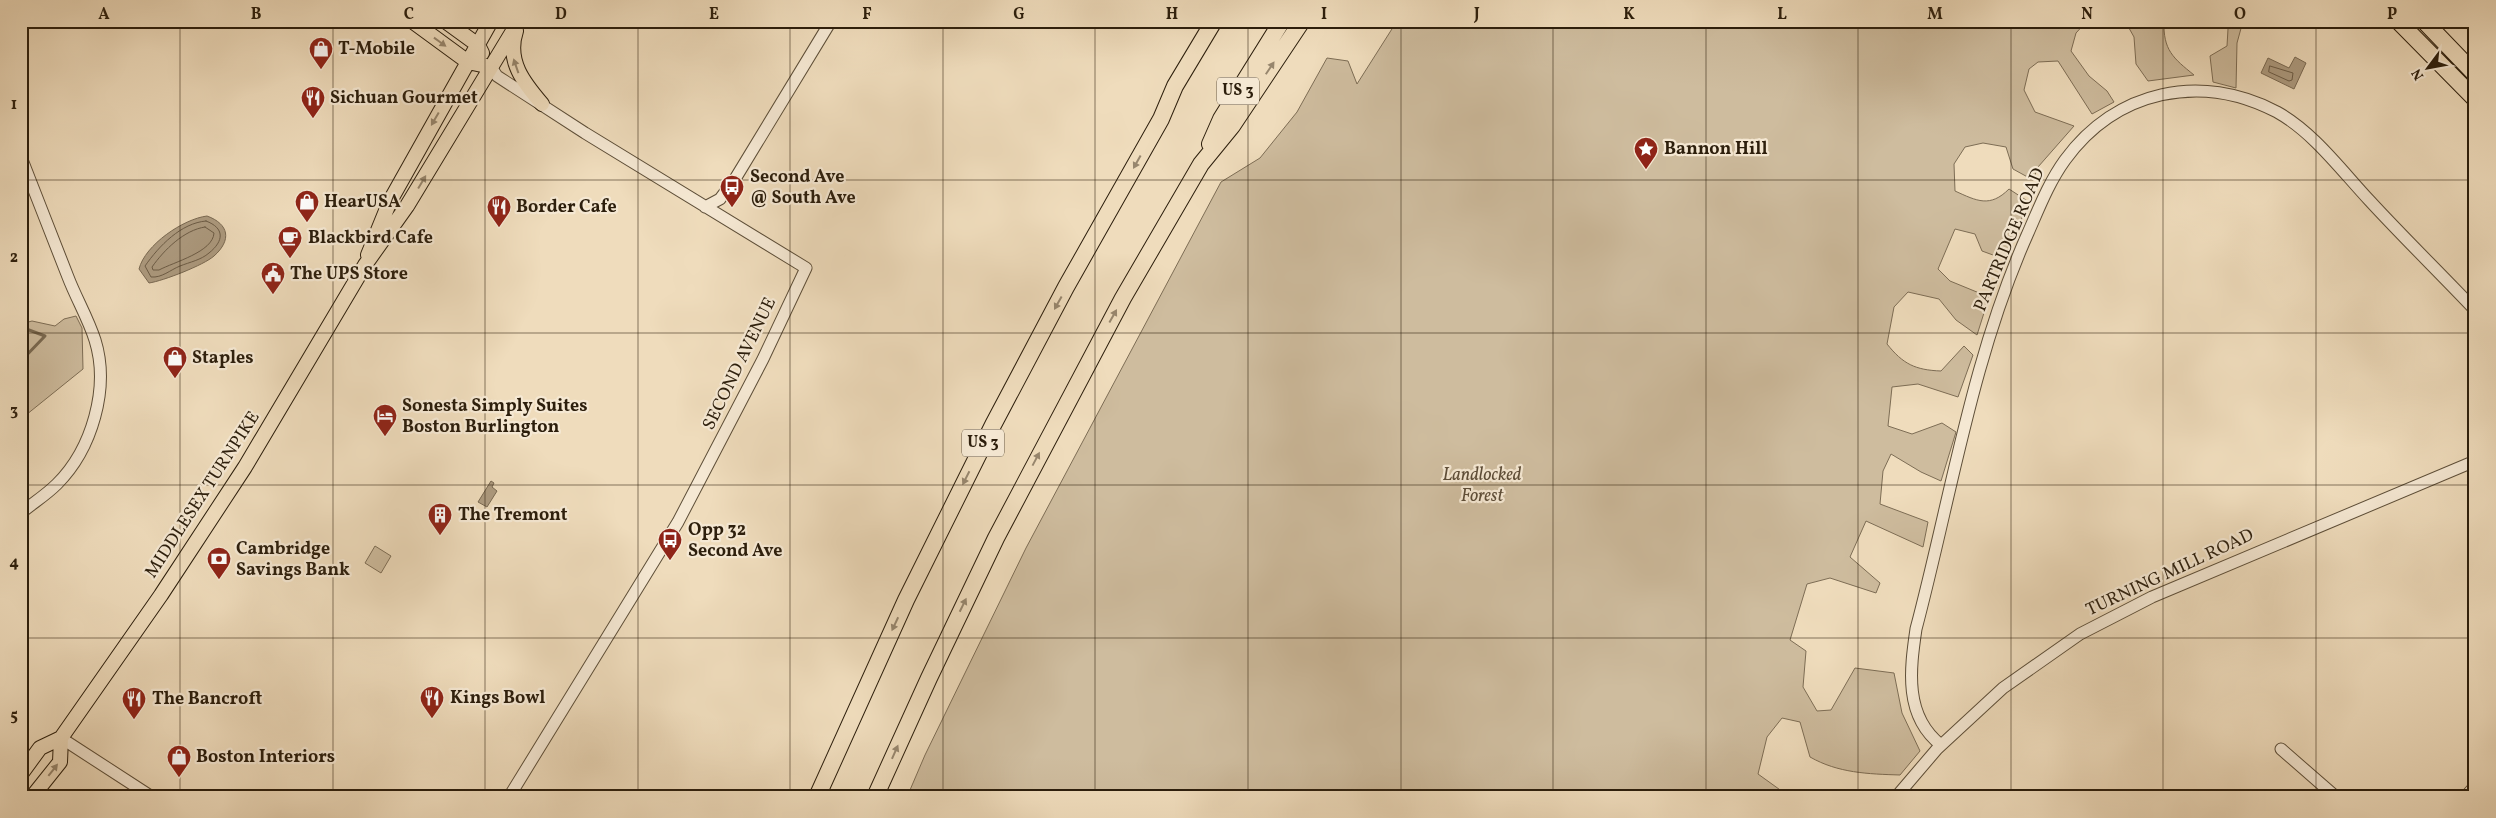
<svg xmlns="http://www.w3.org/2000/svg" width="2496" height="818" font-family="Vollkorn,serif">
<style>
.green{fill:#cebc9e;stroke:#7d6d55}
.water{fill:#ad9b80;stroke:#796952}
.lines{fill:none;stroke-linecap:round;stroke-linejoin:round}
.shore{stroke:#6c5c46;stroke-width:1}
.stream{stroke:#796952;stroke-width:3}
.minor-casing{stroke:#5d4e38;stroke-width:13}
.major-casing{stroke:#2c1e0c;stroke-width:16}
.highway-casing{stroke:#2c1e0c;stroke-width:18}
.minor{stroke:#f5e8d3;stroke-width:11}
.major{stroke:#efdcbc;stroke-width:14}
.highway{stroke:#efdcbc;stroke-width:16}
.oneway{fill:#97866d}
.grid{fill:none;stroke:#2c1e0c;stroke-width:1;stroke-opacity:0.55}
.labels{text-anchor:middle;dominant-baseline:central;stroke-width:4.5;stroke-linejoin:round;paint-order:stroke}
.shield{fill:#f5e8d3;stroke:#685b48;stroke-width:1}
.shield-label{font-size:16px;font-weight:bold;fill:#2c1e0c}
.poi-label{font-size:18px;font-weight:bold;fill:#2c1e0c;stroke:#f5e8d3;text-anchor:start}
.street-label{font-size:18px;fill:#2c1e0c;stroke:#f5e8d3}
.park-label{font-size:18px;font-style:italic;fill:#5d4d38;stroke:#f5e8d3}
.neatline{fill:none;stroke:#2c1e0c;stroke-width:2}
.grid-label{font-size:16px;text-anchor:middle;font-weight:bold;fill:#2c1e0c}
</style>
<rect width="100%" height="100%" fill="#efdcbc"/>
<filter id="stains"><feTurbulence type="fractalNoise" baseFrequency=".004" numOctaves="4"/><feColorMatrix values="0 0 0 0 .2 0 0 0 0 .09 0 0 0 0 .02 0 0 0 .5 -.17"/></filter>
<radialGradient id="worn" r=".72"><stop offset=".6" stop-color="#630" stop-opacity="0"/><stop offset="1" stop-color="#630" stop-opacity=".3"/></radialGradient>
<!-- green -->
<path class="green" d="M1397,21H2087L2076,33L2071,51L2089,76L2107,91L2114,102L2092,114L2058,61L2038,62L2029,69L2024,90L2035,112L2074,126L2038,167L2033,180L2013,169L2006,147L1983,143L1965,147L1954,164L1955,191C1977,201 1990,208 2009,189L2029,202L2004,259L1982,251L1975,234L1955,229L1938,269L1950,281L1989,297L1977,335L1956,320L1939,299L1908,292L1894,307L1887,344C1903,364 1915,370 1941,371L1964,346L1973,355L1958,397L1918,384L1892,387L1888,426L1912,434L1942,423L1956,432L1941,481L1921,472L1891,454L1883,471L1880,504L1928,522L1923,547L1866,521L1850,557L1880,583L1876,593L1830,578L1807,584L1790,640L1806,651L1803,687L1817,711L1831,710L1855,668L1894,673L1902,713L1920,751L1900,775C1868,774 1838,773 1810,757L1800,722L1782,718L1767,737L1758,774L1783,792L1810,797H907L925,755L1026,548L1221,182L1260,158L1297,112L1327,58L1348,61L1357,84Z
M2125,21H2164C2163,50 2173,58 2194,75L2148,81L2136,64L2134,37Z
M2219,21H2243L2237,43L2236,88L2213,82L2210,56L2227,46L2228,29Z
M76,316L82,328L83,369L21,419V324L32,321L55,326L64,319Z
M375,546L391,556L381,573L365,563Z"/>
<!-- water -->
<path class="water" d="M2295,57L2306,63L2294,89L2261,73L2268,58L2289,68Z
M207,216C229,224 232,240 214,256C204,265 163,281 149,283L139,269C145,245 183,219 207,216Z
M491,481L494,483L492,487L497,491L487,507L478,502Z"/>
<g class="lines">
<!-- shore -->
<path class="shore" d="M2270,66L2293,73L2292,80L2289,81L2269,72Z
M206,221C225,228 224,241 209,253C201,260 190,262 180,266C170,270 162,278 151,277L145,266C159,246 181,223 206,221Z
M205,227L214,233C213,252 174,262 159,270H153L152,267C164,250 184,230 205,227Z"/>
<!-- stream -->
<path class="stream" d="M21,327L45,336L21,361"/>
<defs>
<path id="minor" d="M21,25L25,21
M491,67L497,76L585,133L806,268L763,359L678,522L509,797
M21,157C37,197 52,237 68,277C76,298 88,318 95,340C110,388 92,449 57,484C46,495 33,503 21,513
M705,207L720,199L735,179L831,21
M61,738L152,797
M1941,745C1904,716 1910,670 1916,629C1951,497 1972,358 2028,233C2039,208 2049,182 2065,160C2116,90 2201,72 2277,112C2313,132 2341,170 2369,200C2403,237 2440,273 2475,310
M2281,749L2336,797
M1896,797L1937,749L2003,688L2080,634L2152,597L2475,461
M2465,797L2475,786"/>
<path id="major" d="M412,21L468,62L491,67
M445,21L478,45L482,53
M516,31C506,61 524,83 542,104
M368,255L390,201L491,21
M21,774L40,748L61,738L161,595L245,467L365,265L407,206L519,21
M32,797L60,762L61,738"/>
<path id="highway" d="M2398,21L2475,99
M2424,21L2475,74
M2472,21L2475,24
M1210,144L1221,119L1282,21
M817,797L906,600L993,425L1066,287L1161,119L1175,86L1214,21
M875,797L929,678L996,538L1123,298L1201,164L1232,126L1302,21"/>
</defs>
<!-- minor casing -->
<use href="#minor" class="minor-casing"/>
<!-- major casing -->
<use href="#major" class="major-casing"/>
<!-- highway casing -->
<use href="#highway" class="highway-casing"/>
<!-- minor -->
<use href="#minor" class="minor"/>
<!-- major -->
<use href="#major" class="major"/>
<!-- highway -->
<use href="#highway" class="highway"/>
</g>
<!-- one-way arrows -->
<defs><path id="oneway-solid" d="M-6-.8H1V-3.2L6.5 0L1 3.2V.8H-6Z" transform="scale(1.25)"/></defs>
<g class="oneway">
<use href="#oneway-solid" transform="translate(440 42) rotate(36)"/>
<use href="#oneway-solid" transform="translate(516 66) rotate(-109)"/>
<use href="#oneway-solid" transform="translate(1270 68) rotate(-56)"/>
<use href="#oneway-solid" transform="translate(435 119) rotate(120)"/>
<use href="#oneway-solid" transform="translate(1137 162) rotate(119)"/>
<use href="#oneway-solid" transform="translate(422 182) rotate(-59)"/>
<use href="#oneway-solid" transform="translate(1058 303) rotate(119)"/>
<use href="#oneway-solid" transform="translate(1113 316) rotate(-61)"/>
<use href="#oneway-solid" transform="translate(1036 459) rotate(-62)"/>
<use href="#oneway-solid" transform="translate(966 478) rotate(117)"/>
<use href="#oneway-solid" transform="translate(963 605) rotate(-64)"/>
<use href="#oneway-solid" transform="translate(895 624) rotate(115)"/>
<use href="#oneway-solid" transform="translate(895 752) rotate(-66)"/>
<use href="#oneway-solid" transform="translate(53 770) rotate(-52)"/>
</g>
<!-- grid -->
<path class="grid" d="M180,21V797M333,21V797M485,21V797M638,21V797M790,21V797M943,21V797M1095,21V797M1248,21V797M1401,21V797M1553,21V797M1706,21V797M1858,21V797M2011,21V797M2163,21V797M2316,21V797M21,180H2475M21,333H2475M21,485H2475M21,638H2475"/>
<!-- icons -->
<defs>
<symbol id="shop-pin" viewBox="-11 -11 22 30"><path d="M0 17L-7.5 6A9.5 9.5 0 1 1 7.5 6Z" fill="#8f2418" stroke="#f5e8d3"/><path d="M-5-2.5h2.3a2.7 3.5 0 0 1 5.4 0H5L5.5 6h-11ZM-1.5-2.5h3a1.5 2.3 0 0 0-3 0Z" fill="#fff"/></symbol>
<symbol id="restaurant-pin" viewBox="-11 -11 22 30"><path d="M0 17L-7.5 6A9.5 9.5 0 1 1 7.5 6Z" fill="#8f2418" stroke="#f5e8d3"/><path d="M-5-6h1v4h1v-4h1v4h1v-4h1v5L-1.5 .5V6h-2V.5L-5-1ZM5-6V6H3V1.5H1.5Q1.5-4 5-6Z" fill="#fff"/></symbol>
<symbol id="sight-pin" viewBox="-11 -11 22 30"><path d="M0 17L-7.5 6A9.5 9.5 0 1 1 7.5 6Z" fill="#8f2418" stroke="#f5e8d3"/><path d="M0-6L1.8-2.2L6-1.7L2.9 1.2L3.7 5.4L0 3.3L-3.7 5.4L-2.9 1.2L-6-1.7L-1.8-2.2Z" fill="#fff"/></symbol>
<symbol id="bus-pin" viewBox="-11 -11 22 30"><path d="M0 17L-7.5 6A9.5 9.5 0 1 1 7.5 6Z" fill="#8f2418" stroke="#f5e8d3"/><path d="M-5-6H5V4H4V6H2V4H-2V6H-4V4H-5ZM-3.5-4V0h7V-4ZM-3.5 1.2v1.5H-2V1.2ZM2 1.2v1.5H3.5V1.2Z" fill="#fff"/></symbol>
<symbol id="cafe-pin" viewBox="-11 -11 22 30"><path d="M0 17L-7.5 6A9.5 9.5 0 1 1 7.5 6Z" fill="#8f2418" stroke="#f5e8d3"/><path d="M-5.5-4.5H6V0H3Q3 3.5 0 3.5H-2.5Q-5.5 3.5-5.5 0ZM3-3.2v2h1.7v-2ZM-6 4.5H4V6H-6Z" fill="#fff"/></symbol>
<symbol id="civic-pin" viewBox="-11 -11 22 30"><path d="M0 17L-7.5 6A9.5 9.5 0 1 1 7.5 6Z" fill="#8f2418" stroke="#f5e8d3"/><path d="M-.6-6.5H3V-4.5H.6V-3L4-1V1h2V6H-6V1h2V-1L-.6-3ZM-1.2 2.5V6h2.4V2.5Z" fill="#fff"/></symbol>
<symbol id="hotel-pin" viewBox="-11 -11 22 30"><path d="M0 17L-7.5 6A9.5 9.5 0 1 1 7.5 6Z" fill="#8f2418" stroke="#f5e8d3"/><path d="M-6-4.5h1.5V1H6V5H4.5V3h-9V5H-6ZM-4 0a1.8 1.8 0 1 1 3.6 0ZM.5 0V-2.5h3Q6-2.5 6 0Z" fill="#fff"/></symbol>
<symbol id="building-pin" viewBox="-11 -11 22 30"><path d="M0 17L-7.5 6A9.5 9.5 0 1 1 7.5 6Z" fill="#8f2418" stroke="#f5e8d3"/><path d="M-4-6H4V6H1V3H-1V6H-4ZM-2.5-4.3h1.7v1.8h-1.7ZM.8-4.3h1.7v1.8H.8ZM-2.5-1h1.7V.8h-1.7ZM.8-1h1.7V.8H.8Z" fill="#fff"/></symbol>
<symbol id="bank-pin" viewBox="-11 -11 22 30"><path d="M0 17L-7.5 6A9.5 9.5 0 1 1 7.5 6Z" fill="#8f2418" stroke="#f5e8d3"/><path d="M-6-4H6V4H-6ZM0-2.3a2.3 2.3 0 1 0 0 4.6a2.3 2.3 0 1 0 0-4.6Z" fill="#fff"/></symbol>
</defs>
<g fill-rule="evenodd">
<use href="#shop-pin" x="307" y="35" width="28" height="38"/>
<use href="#restaurant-pin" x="299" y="84" width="28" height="38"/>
<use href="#sight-pin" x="1632" y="135" width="28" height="38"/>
<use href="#bus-pin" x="718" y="173" width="28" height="38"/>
<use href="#shop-pin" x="293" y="188" width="28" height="38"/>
<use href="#restaurant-pin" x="485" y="193" width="28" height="38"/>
<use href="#cafe-pin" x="276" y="224" width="28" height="38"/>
<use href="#civic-pin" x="259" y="260" width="28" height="38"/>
<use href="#shop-pin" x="161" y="344" width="28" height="38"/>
<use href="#hotel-pin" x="371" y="402" width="28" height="38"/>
<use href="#building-pin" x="426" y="501" width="28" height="38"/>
<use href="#bus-pin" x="656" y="526" width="28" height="38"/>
<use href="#bank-pin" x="205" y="545" width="28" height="38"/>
<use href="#restaurant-pin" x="418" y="684" width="28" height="38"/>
<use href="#restaurant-pin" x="120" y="685" width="28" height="38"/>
<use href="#shop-pin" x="165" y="743" width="28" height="38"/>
</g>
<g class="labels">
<!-- shield labels -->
<g class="shield">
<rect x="1217" y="77.5" width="42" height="27" rx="4"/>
<rect x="962" y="429.5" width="42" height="27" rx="4"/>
</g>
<g class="shield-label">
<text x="1238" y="91">US 3</text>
<text x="983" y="443">US 3</text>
</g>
<!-- poi labels -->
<g class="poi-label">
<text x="338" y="49">T-Mobile</text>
<text x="330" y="98">Sichuan Gourmet</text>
<text x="1664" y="149">Bannon Hill</text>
<text x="750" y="177">Second Ave<tspan x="750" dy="21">@ South Ave</tspan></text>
<text x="324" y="202">HearUSA</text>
<text x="516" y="207">Border Cafe</text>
<text x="308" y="238">Blackbird Cafe</text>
<text x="290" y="274">The UPS Store</text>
<text x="192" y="358">Staples</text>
<text x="402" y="406">Sonesta Simply Suites<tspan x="402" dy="21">Boston Burlington</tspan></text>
<text x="458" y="515">The Tremont</text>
<text x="688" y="530">Opp 32<tspan x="688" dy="21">Second Ave</tspan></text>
<text x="236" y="549">Cambridge<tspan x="236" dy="21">Savings Bank</tspan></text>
<text x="450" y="698">Kings Bowl</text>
<text x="152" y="699">The Bancroft</text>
<text x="196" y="757">Boston Interiors</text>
</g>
<!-- street labels -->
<g class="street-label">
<text transform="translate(2010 240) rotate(-67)">PARTRIDGE ROAD</text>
<text transform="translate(740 364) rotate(-64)">SECOND AVENUE</text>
<text transform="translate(203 495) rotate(-57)">MIDDLESEX TURNPIKE</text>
<text transform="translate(2170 573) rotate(-25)">TURNING MILL ROAD</text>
</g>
<!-- park labels -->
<g class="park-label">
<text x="1482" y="475">Landlocked<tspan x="1482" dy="21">Forest</tspan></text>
</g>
</g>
<!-- margin -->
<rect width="2496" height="818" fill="none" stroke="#efdcbc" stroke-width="55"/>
<!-- north arrow -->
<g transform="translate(2428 68) rotate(238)" stroke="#f5e8d3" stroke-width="4" paint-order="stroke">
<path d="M0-4L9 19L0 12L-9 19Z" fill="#2c1e0c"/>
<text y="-8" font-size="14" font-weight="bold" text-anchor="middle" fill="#2c1e0c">N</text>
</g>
<rect x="28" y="28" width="2440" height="762" class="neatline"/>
<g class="grid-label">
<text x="104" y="19">A</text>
<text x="256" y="19">B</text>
<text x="409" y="19">C</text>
<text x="561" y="19">D</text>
<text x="714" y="19">E</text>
<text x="867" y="19">F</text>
<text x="1019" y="19">G</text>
<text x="1172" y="19">H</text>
<text x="1324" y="19">I</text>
<text x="1477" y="19">J</text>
<text x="1629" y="19">K</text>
<text x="1782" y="19">L</text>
<text x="1935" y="19">M</text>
<text x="2087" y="19">N</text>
<text x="2240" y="19">O</text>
<text x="2392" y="19">P</text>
<text x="14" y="109">1</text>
<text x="14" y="262">2</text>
<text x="14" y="415">3</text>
<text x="14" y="567">4</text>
<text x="14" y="720">5</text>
</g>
<rect width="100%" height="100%" filter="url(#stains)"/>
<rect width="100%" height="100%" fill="url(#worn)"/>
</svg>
